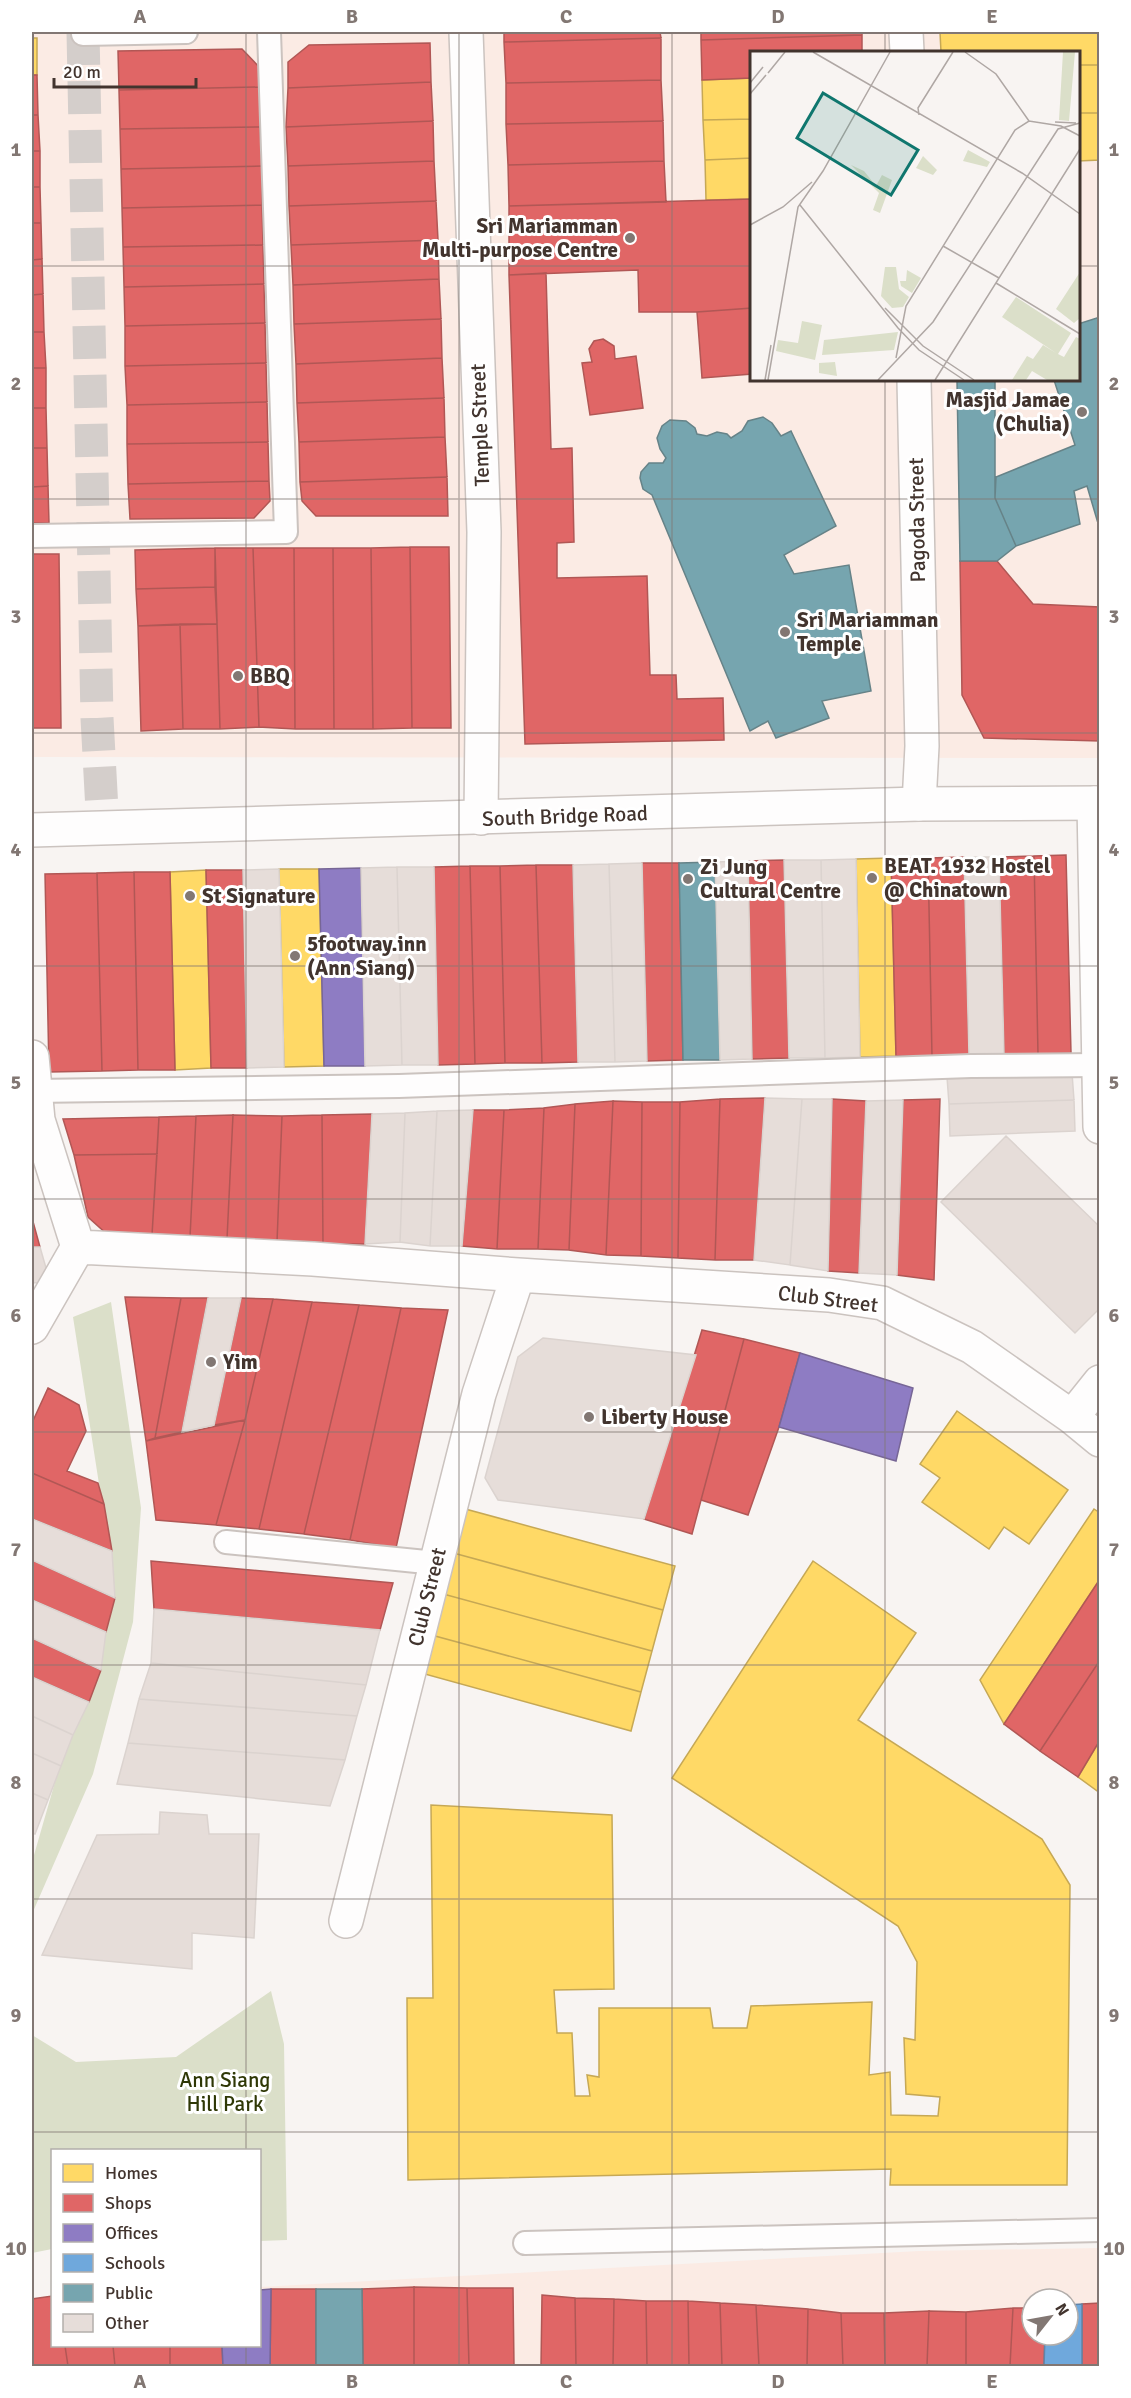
<svg xmlns="http://www.w3.org/2000/svg" width="1131" height="2398" font-family="Signika,sans-serif">
<style>
.built{fill:#fbebe4;fill-rule:evenodd}
.green{fill:#dbdfc9}
.homes{fill:#ffd966;stroke:#c6a855;stroke-width:1.5}
.shops{fill:#e06666;stroke:#b15755;stroke-width:1.5}
.offices{fill:#8e7cc3;stroke:#776696;stroke-width:1.5}
.schools{fill:#6fa8dc;stroke:#6285a8;stroke-width:1.5}
.public{fill:#76a5af;stroke:#668388;stroke-width:1.5}
.building{fill:#e6ddd9;stroke:#dbd3cf;stroke-width:1.5}
.lines{fill:none;stroke-linecap:round;stroke-linejoin:round}
.street-tunnel{stroke:#d4cecb;stroke-width:33;stroke-dasharray:33 16;stroke-linecap:butt}
.lane-casing{stroke:#cbc3bf;stroke-width:26}
.street-casing{stroke:#cbc3bf;stroke-width:36}
.secondary-casing{stroke:#cbc3bf;stroke-width:36}
.lane{stroke:#fefdfd;stroke-width:22}
.street{stroke:#fefdfd;stroke-width:33}
.secondary{stroke:#fefdfd;stroke-width:33}
.grid{fill:none;stroke:#827773;stroke-width:1.5;stroke-opacity:0.55}
.poi-dot{fill:#827773;stroke:#fff;stroke-width:2}
.labels{text-anchor:middle;dominant-baseline:central;stroke-width:6;stroke-linejoin:round;paint-order:stroke}
.poi-label{font-size:21px;font-weight:bold;fill:#42342e;stroke:#fff;text-anchor:start}
.street-label{font-size:21px;fill:#42342e;stroke:#fff}
.park-label{font-size:21px;fill:#2f3806;stroke:#fff}
.inset-road{fill:none;stroke:#afa7a4;stroke-width:1.5}
.view{fill:#0f766e;fill-opacity:0.15;stroke:#0f766e;stroke-width:3}
.inset-edge{fill:none;stroke:#42342e;stroke-width:3}
.neatline{fill:none;stroke:#827773;stroke-width:2}
.grid-label{font-size:20px;text-anchor:middle;font-weight:bold;fill:#827773}
</style>
<rect width="100%" height="100%" fill="#f8f4f2"/>
<!-- built -->
<path class="built" d="M32,32H1099V758L32,757ZM752,52H1078V380H752Z
M1099,2248V2366H32V2300L52,2299V2346H260V2287L919,2251ZM1032,2299H1068V2335H1032Z"/>
<!-- green -->
<path class="green" d="M111,1302L141,1508L133,1622L93,1774L32,1914V1862L76,1709L111,1561L73,1317Z
M271,1991L284,2044L287,2240L260,2241V2150H52V2249L32,2253V2035L76,2062L176,2057Z"/>
<!-- homes -->
<path class="homes" d="M940,32H1100V65H1078V52H941Z
M32,38H37V75H32Z
M1078,65H1100V113H1078Z
M752,78V119L703,120L702,80Z
M1078,113H1100V160L1078,161Z
M752,119V158L705,160L703,120Z
M752,158V199L706,200L705,160Z
M891,858L896,1056L860,1057L856,859Z
M279,869H319L324,1066L284,1067Z
M206,870L211,1068L175,1070L170,872Z
M957,1411L1068,1490L1029,1544L1004,1527L989,1549L922,1502L940,1478L920,1464Z
M458,1507L675,1566L663,1610L446,1551Z
M1094,1509L1100,1513V1579L1004,1724L980,1680Z
M446,1551L663,1610L652,1651L436,1592Z
M813,1561L916,1633L858,1720L1042,1839L1070,1885L1067,2185H890L891,2169L408,2180L407,1998H433L431,1805L612,1815L614,1989L554,1990L557,2033H572L575,2096H590L587,2075L599,2077V2008H710L713,2028H747L751,2006L872,2002L869,2075L890,2072L891,2115L938,2116L940,2097L906,2094L904,2038L915,2040L917,1962L898,1926L672,1778Z
M436,1592L652,1651L641,1692L424,1633Z
M424,1633L641,1692L631,1731L414,1671Z
M1100,1740V1793L1078,1777Z"/>
<!-- shops -->
<path class="shops" d="M504,32H660L661,38L504,42Z
M701,32H862V35L701,40Z
M862,35V52H752V78L702,80L701,40Z
M661,38V80L506,83L504,42Z
M430,43L431,82L288,88V62L309,45Z
M242,49L262,70L260,87L119,90L118,51Z
M32,75H37L38,115H32Z
M661,80L663,121L506,124V83Z
M431,82L433,121L286,127L288,88Z
M260,87V127L120,129L119,90Z
M32,115H38L40,151H32Z
M433,121L434,161L288,166L286,127Z
M663,121L664,161L508,165L506,124Z
M260,127L262,166L121,169L120,129Z
M32,151H40V187H32Z
M434,161L436,201L289,206L288,166Z
M664,161L666,202L509,206L508,165Z
M262,166V205L122,208L121,169Z
M32,187H40L41,223H32Z
M752,199V308L697,312H639L638,270L509,275V206Z
M436,201L438,240L291,245L289,206Z
M262,205L263,245L123,247L122,208Z
M32,223H41L42,259L32,260Z
M438,240L439,279L293,285L291,245Z
M263,245L264,284L124,287L123,247Z
M42,259L43,294L32,295V260Z
M546,273L551,449L572,448L574,542L557,543V578L647,576L650,675H676L677,699L723,698L724,740L525,744L509,275Z
M439,279L441,319L294,324L293,285Z
M264,284L265,323L125,326L124,287Z
M43,294L44,332H32V295Z
M752,308V374L702,378L697,312Z
M441,319L442,358L296,364L294,324Z
M265,323L266,363L125,366V326Z
M32,332H44L46,368H32Z
M603,339L614,346L615,359L636,356L643,408L590,415L582,363L592,362L589,349L594,341Z
M442,358L444,398L297,403L296,364Z
M266,363L267,402L127,405L125,366Z
M32,368H46V408H32Z
M444,398L445,437L299,442L297,403Z
M267,402L268,442L127,444V405Z
M32,408H46L47,448H32Z
M445,437L447,477L300,482L299,442Z
M268,442L269,481L128,484L127,444Z
M32,448H47L48,486L32,487Z
M447,477L448,516H316L302,501L300,482Z
M269,481L270,501L254,518L130,519L128,484Z
M48,486L49,523H32V487Z
M410,547H449L451,728H412Z
M410,547L412,728L373,729L371,548Z
M215,548H253L259,727L220,729Z
M215,548V587L136,589L135,550Z
M253,548H294L295,729L259,727Z
M294,548H333L334,729H295Z
M333,548H371L373,729H334Z
M32,554H59L61,728H32Z
M960,561H997L1033,604L1100,607V741L984,738L962,695Z
M215,587L217,624L138,626L136,589Z
M180,624H217L220,729H183Z
M180,624L183,729L141,731L138,626Z
M1066,855L1071,1053L1038,1054L1034,856Z
M1034,856L1038,1054H1004L999,857Z
M964,857L969,1055L932,1056L928,858Z
M891,858H928L932,1056H896Z
M784,860L789,1058L752,1059L748,861Z
M642,863H679L683,1060L647,1061Z
M536,865H573L578,1062L542,1063Z
M536,865L542,1063H505L500,866Z
M470,866H500L505,1063L475,1064Z
M470,866L475,1064L438,1065L434,867Z
M206,870H243L247,1068H211Z
M134,872H170L175,1070H138Z
M134,872L138,1070L102,1071L97,873Z
M97,873L102,1071L49,1072L45,874Z
M765,1098L754,1260H715L720,1099Z
M720,1099L715,1260L678,1258L680,1102Z
M832,1099L866,1101L859,1273L828,1271Z
M940,1099L934,1280L897,1275L903,1100Z
M613,1101L642,1102L641,1256L606,1255Z
M613,1101L606,1255L569,1250L575,1104Z
M642,1102H680L678,1258L641,1256Z
M575,1104L569,1250L538,1249L544,1108Z
M544,1108L538,1249H497L504,1110Z
M473,1110H504L497,1249L462,1246Z
M372,1114L365,1244H323L322,1115Z
M233,1115L282,1116L277,1242L227,1239Z
M233,1115L227,1239L190,1237L196,1116Z
M322,1115L323,1244L277,1242L282,1116Z
M196,1116L190,1237L152,1235L159,1117Z
M159,1117L157,1154L74,1155L63,1119Z
M157,1154L152,1235L109,1236L88,1217L74,1155Z
M32,1218L40,1247H32Z
M125,1297L181,1298L155,1438L146,1441Z
M181,1298H208L182,1432L155,1438Z
M241,1298L273,1299L245,1420L214,1425Z
M273,1299L312,1302L259,1529L216,1525L245,1420Z
M312,1302L359,1305L304,1534L259,1529Z
M359,1305L401,1308L350,1540L304,1534Z
M401,1308L448,1310L396,1548L350,1540Z
M702,1330L744,1339L692,1534L644,1519Z
M744,1339L800,1353L779,1427L748,1515L701,1500Z
M48,1388L79,1405L86,1431L67,1471L98,1483L104,1504L32,1473V1423Z
M245,1420L216,1525L156,1520L146,1441Z
M32,1473L104,1504L112,1551L32,1519Z
M32,1560L115,1598L106,1632L32,1600Z
M151,1561L393,1583L380,1630L154,1609Z
M1100,1579V1660L1040,1751L1004,1724Z
M32,1638L101,1670L89,1702L32,1677Z
M1100,1660V1740L1078,1777L1040,1751Z
M414,2287V2366H363L362,2289Z
M414,2287L467,2288L469,2366H414Z
M467,2288H513L514,2366H469Z
M271,2289H316V2366H270Z
M542,2295L575,2298L576,2366H541Z
M52,2296V2346H65L68,2366H32V2299Z
M575,2298L614,2299L613,2366H576Z
M614,2299L646,2301L647,2366H613Z
M646,2301H688L689,2366H647Z
M688,2301L720,2303L722,2366H689Z
M720,2303L756,2305L759,2366H722Z
M1100,2303V2366H1082V2304Z
M756,2305L808,2309L807,2366H759Z
M1013,2308L1010,2366H966V2312Z
M1013,2308H1032V2335H1045L1044,2366H1010Z
M808,2309L841,2313L843,2366H807Z
M929,2311L927,2366H885L884,2313Z
M929,2311L966,2312V2366H927Z
M841,2313H884L885,2366H843Z
M65,2346H113L115,2366H68Z
M113,2346H170V2366H115Z
M170,2346H222L223,2366H170Z"/>
<!-- offices -->
<path class="offices" d="M361,868L365,1066H324L319,869Z
M800,1353L913,1388L896,1461L779,1427Z
M271,2289L270,2366H223L222,2346H260V2290Z"/>
<!-- schools -->
<path class="schools" d="M1082,2304V2366H1044L1045,2335H1068V2305Z"/>
<!-- public -->
<path class="public" d="M1100,317V530L1087,486L1074,491L1080,524L1016,546L995,498L996,477L1075,445L1054,380H1078V324Z
M957,380H995V498L1016,546L997,561H960Z
M763,417L772,423L781,436L791,431L836,526L784,555L794,574L849,565L871,691L822,701L829,718L776,738L768,721L750,731L652,495L643,489L640,478L641,472L649,463H663L666,458L660,449L657,438L662,426L670,420L686,421L695,428L697,434L707,436L717,432L727,434L731,438L742,431L748,421Z
M715,862L720,1060H683L679,863Z
M316,2289H362L363,2366H316Z"/>
<!-- building -->
<path class="building" d="M964,857H999L1004,1054L969,1055Z
M856,859L860,1057L825,1058L821,860Z
M784,860H821L825,1058H789Z
M748,861L752,1059L720,1060L715,862Z
M642,863L647,1061L615,1062L609,864Z
M609,864L615,1062H578L573,865Z
M397,867H434L438,1065H402Z
M397,867L402,1065L365,1066L361,868Z
M279,869L284,1067L247,1068L243,870Z
M1072,1073L1074,1100L949,1104L947,1077Z
M765,1098L802,1099L790,1265L754,1260Z
M802,1099H832L828,1271L790,1265Z
M903,1100L897,1275L859,1273L866,1101Z
M1074,1100L1075,1131L950,1136L949,1104Z
M473,1110L462,1246H430L437,1111Z
M437,1111L430,1246L400,1242L405,1113Z
M405,1113L400,1242L365,1244L372,1114Z
M1006,1136L1100,1227V1308L1075,1333L941,1202Z
M32,1247H40L50,1282L32,1283Z
M208,1298H241L214,1425L182,1432Z
M543,1338L696,1355L644,1519L498,1500L485,1478L518,1357Z
M32,1519L112,1551L115,1598L32,1560Z
M32,1600L106,1632L101,1670L32,1638Z
M154,1609L380,1630L366,1685L151,1663Z
M151,1663L366,1685L357,1716L139,1699Z
M32,1677L89,1702L73,1735L32,1716Z
M139,1699L357,1716L345,1760L128,1743Z
M32,1716L73,1735L61,1766L32,1753Z
M128,1743L345,1760L330,1806L117,1784Z
M32,1753L61,1766L48,1800L32,1793Z
M32,1793L48,1800L35,1834L32,1833Z
M160,1812L207,1815L209,1834H259L254,1938L192,1933V1969L42,1955L97,1835L159,1834Z"/>
<g class="lines">
<!-- street-tunnel -->
<path class="street-tunnel" d="M83,32L97,718L103,829"/>
<defs>
<path id="lane" d="M83,34L186,32
M32,536L286,532L269,32
M33,1091L399,1086L971,1066L1098,1065
M226,1542L436,1563
M525,2243L1100,2230"/>
<path id="street" d="M466,32L484,532L481,818
M906,32L907,52
M914,380L922,746L919,804
M1094,803L1100,1127
M32,1057L38,1120L78,1247
M78,1247L313,1259L518,1275L829,1295L882,1303L972,1347L1072,1417L1100,1440
M32,1327L78,1247
M1072,1417L1100,1382
M346,1921L479,1394L518,1275"/>
<path id="secondary" d="M32,830L919,804L1100,803"/>
</defs>
<!-- lane casing -->
<use href="#lane" class="lane-casing"/>
<!-- street casing -->
<use href="#street" class="street-casing"/>
<!-- secondary casing -->
<use href="#secondary" class="secondary-casing"/>
<!-- lane -->
<use href="#lane" class="lane"/>
<!-- street -->
<use href="#street" class="street"/>
<!-- secondary -->
<use href="#secondary" class="secondary"/>
</g>
<!-- grid -->
<path class="grid" d="M246,32V2150M459,32V2366M672,32V2366M885,32V52M32,266H752M1078,266H1100M885,380V2366M32,499H1100M32,733H1100M32,966H1100M32,1199H1100M32,1432H1100M32,1665H1100M32,1899H1100M32,2132H1100M246,2346V2366"/>
<!-- markers -->
<g class="poi-dot">
<circle cx="630" cy="238" r="6"/>
<circle cx="1082" cy="412" r="6"/>
<circle cx="785" cy="632" r="6"/>
<circle cx="238" cy="676" r="6"/>
<circle cx="872" cy="878" r="6"/>
<circle cx="688" cy="879" r="6"/>
<circle cx="190" cy="896" r="6"/>
<circle cx="295" cy="956" r="6"/>
<circle cx="211" cy="1362" r="6"/>
<circle cx="589" cy="1417" r="6"/>
</g>
<g class="labels">
<!-- poi labels -->
<g class="poi-label">
<text x="618" y="226" text-anchor="end">Sri Mariamman<tspan x="618" dy="24">Multi-purpose Centre</tspan></text>
<text x="1070" y="400" text-anchor="end">Masjid Jamae<tspan x="1070" dy="24">(Chulia)</tspan></text>
<text x="797" y="620">Sri Mariamman<tspan x="797" dy="24">Temple</tspan></text>
<text x="250" y="676">BBQ</text>
<text x="884" y="866">BEAT. 1932 Hostel<tspan x="884" dy="24">@ Chinatown</tspan></text>
<text x="700" y="867">Zi Jung<tspan x="700" dy="24">Cultural Centre</tspan></text>
<text x="202" y="896">St Signature</text>
<text x="307" y="944">5footway.inn<tspan x="307" dy="24">(Ann Siang)</tspan></text>
<text x="223" y="1362">Yim</text>
<text x="601" y="1417">Liberty House</text>
</g>
<!-- street labels -->
<g class="street-label">
<text transform="translate(480 425) rotate(-92)">Temple Street</text>
<text transform="translate(917 520) rotate(-91)">Pagoda Street</text>
<text transform="translate(565 816) rotate(-2)">South Bridge Road</text>
<text transform="translate(828 1299) rotate(7)">Club Street</text>
<text transform="translate(427 1597) rotate(-76)">Club Street</text>
</g>
<!-- park labels -->
<g class="park-label">
<text x="225" y="2080">Ann Siang<tspan x="225" dy="24">Hill Park</tspan></text>
</g>
</g>
<!-- overview -->
<g transform="translate(750 51)">
<rect width="330" height="330" fill="#f8f4f2"/>
<path d="M313,1H325L319,70L309,69ZM218,99L240,111L237,116L213,110ZM173,105L187,119L183,124L166,117ZM101,114L114,120L126,135L132,124L142,129L130,162L123,159L129,142ZM135,216H146L149,238L159,246L153,256L142,257L131,245ZM157,219L171,227L162,242L151,235L150,230H156ZM330,221V267L324,272L306,258ZM266,246L321,282L308,303L314,306L326,286L330,288V329H297L282,320L276,329H262L277,305L283,308L293,294L306,302L252,266ZM52,270L72,274L65,309L26,300L28,289L48,292ZM148,281L144,299L72,304L74,289ZM85,311L87,325L69,322V312Z" fill="#dbdfc9"/>
<path class="inset-road" d="M63,1L272,122L330,163M215,1L246,23L279,70M18,22L35,1M0,32L13,16M0,43L16,24M169,64L168,57L203,1M305,71L326,72M50,154L148,277L169,299L214,329M0,174L33,156L62,131M193,195L249,227M246,232L330,283M135,257L173,295L224,329M146,307L156,255L265,79L279,70L311,75L330,85M15,329L21,294M18,329L48,156L73,120L140,1M128,329L183,271L308,78L330,72M185,329L330,98"/>
<path class="view" d="M73,42L168,99L141,144L47,87Z"/>
<rect width="330" height="330" class="inset-edge"/>
</g>
<!-- border -->
<rect width="1131" height="2398" fill="none" stroke="#ffffff" stroke-width="66"/>
<!-- legend -->
<rect x="51" y="2149" width="210" height="198" fill="#ffffff" stroke="#b3aeab" stroke-width="1.5"/>
<rect x="63" y="2164" width="30" height="18" fill="#ffd966" stroke="#b3aeab" stroke-width="1.5"/>
<text x="105" y="2179" font-size="18" fill="#42342e">Homes</text>
<rect x="63" y="2194" width="30" height="18" fill="#e06666" stroke="#b3aeab" stroke-width="1.5"/>
<text x="105" y="2209" font-size="18" fill="#42342e">Shops</text>
<rect x="63" y="2224" width="30" height="18" fill="#8e7cc3" stroke="#b3aeab" stroke-width="1.5"/>
<text x="105" y="2239" font-size="18" fill="#42342e">Offices</text>
<rect x="63" y="2254" width="30" height="18" fill="#6fa8dc" stroke="#b3aeab" stroke-width="1.5"/>
<text x="105" y="2269" font-size="18" fill="#42342e">Schools</text>
<rect x="63" y="2284" width="30" height="18" fill="#76a5af" stroke="#b3aeab" stroke-width="1.5"/>
<text x="105" y="2299" font-size="18" fill="#42342e">Public</text>
<rect x="63" y="2314" width="30" height="18" fill="#e6ddd9" stroke="#b3aeab" stroke-width="1.5"/>
<text x="105" y="2329" font-size="18" fill="#42342e">Other</text>
<!-- north arrow -->
<g transform="translate(1050 2317) rotate(59)"><circle r="28" fill="#ffffff" stroke="#b3aeab" stroke-width="1.5"/>
<path d="M0-4.5L10 22L0 15L-10 22Z" fill="#827773"/>
<text y="-9" font-size="16" font-weight="bold" text-anchor="middle" fill="#42342e">N</text>
</g>
<!-- scale -->
<path d="M54 78v9h142v-9" fill="none" stroke="#42342e" stroke-width="3"/>
<text x="63" y="78" font-size="18" fill="#42342e" stroke="#ffffff" stroke-width="4.5" paint-order="stroke">20 m</text>
<rect x="33" y="33" width="1065" height="2332" class="neatline"/>
<g class="grid-label">
<text x="140" y="23">A</text>
<text x="352" y="23">B</text>
<text x="566" y="23">C</text>
<text x="778" y="23">D</text>
<text x="992" y="23">E</text>
<text x="16" y="156">1</text>
<text x="1114" y="156">1</text>
<text x="16" y="390">2</text>
<text x="1114" y="390">2</text>
<text x="16" y="623">3</text>
<text x="1114" y="623">3</text>
<text x="16" y="856">4</text>
<text x="1114" y="856">4</text>
<text x="16" y="1089">5</text>
<text x="1114" y="1089">5</text>
<text x="16" y="1322">6</text>
<text x="1114" y="1322">6</text>
<text x="16" y="1556">7</text>
<text x="1114" y="1556">7</text>
<text x="16" y="1789">8</text>
<text x="1114" y="1789">8</text>
<text x="16" y="2022">9</text>
<text x="1114" y="2022">9</text>
<text x="16" y="2255">10</text>
<text x="1114" y="2255">10</text>
<text x="140" y="2388">A</text>
<text x="352" y="2388">B</text>
<text x="566" y="2388">C</text>
<text x="778" y="2388">D</text>
<text x="992" y="2388">E</text>
</g>
</svg>
